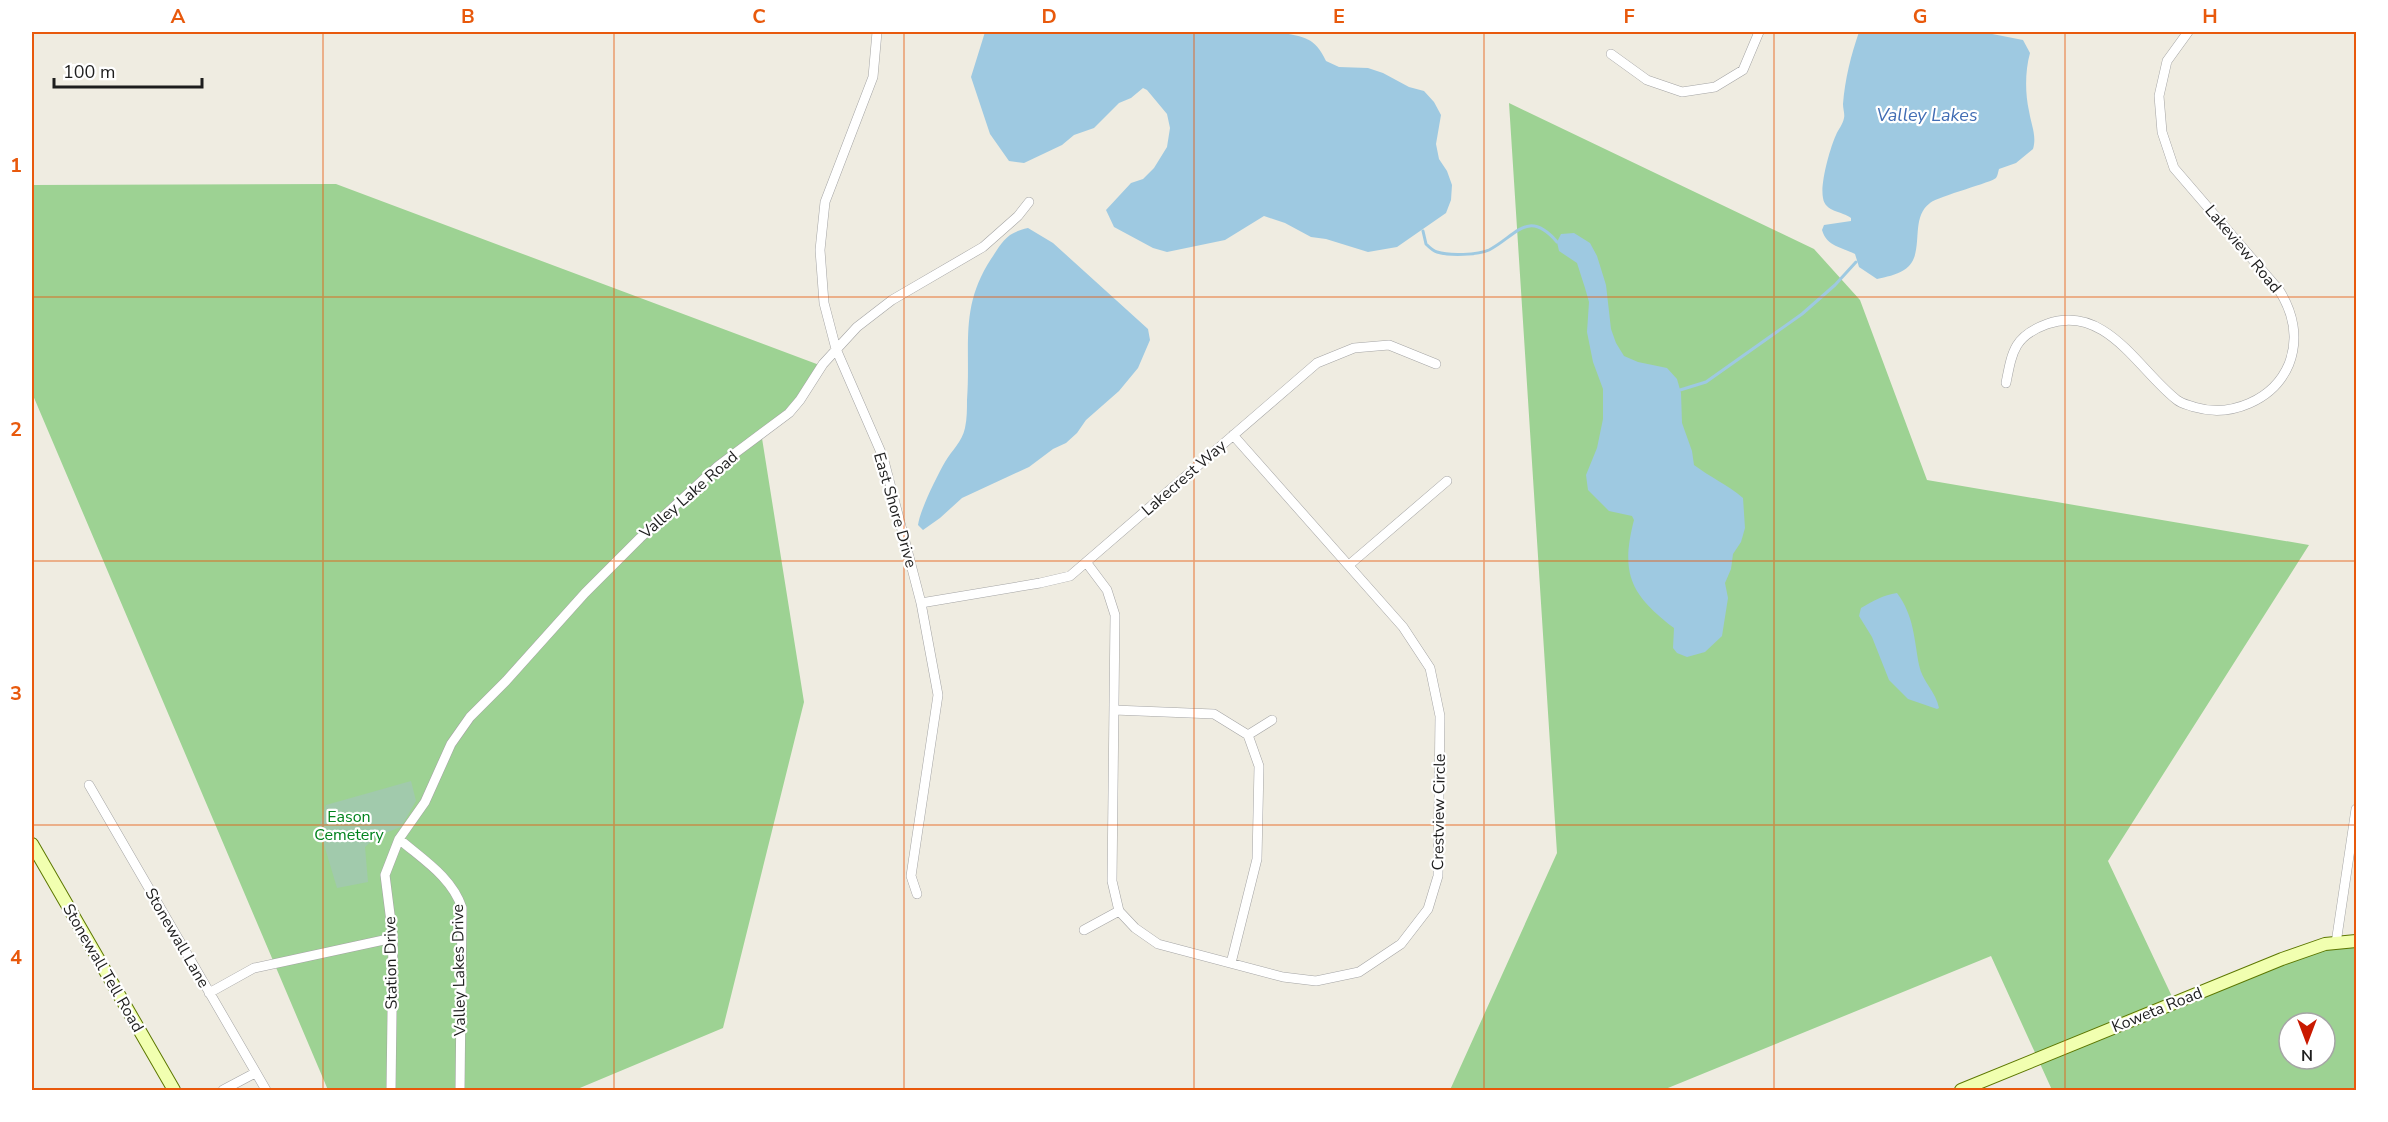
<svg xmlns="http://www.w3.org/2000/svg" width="2388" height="1122" font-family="'Nunito Sans',sans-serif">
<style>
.forest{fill:#9dd293;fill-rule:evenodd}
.cemetery{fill:#a1caac}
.water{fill:#9ec9e1}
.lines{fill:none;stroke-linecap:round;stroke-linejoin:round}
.stream{stroke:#9ec9e1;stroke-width:3}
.street-casing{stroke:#a4a4a4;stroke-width:10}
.secondary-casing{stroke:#5c7700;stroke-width:14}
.street{stroke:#fff;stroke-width:9}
.secondary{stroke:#f1ffb0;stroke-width:12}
.grid{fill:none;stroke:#e8590c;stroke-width:1.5;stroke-opacity:0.55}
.labels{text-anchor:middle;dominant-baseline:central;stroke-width:4.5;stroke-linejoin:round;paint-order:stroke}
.street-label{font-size:16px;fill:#1d1d1d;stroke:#fff}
.park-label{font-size:16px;fill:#02831d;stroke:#fff}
.water-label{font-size:18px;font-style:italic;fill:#426db4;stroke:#fff}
.neatline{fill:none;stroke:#e8590c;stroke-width:2}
.grid-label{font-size:20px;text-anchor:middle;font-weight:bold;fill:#e8590c}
</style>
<rect width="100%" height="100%" fill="#efece1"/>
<!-- forest -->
<path class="forest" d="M1509,103L1814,249L1860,300L1927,480L2309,545L2108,861L2176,1005L2331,944L2356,945V1090H2052L1991,956L1663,1090H1450L1557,853ZM2289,1023H2325V1059H2289Z
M336,184L822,366L808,394L761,432L804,702L723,1028L575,1090H328L32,393V185Z"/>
<!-- cemetery -->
<path class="cemetery" d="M411,781L416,801L401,827L377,836L365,847L368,882L337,888L319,828L326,805Z"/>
<!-- water -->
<path class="water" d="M985,32H1280C1305,38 1314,36 1326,61L1339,67L1368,68L1383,73L1409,87L1424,91L1434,102L1441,115L1436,144L1439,159L1447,171L1452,185L1451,200L1446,213L1397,247L1368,252L1326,239L1311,237L1285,223L1264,216L1225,240L1167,252L1153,248L1114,227L1106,210L1131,183L1143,179L1154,168L1167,147L1170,128L1167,114L1147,90L1143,88L1131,98L1119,103L1094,128L1074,135L1062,145L1024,163L1009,161L990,134L971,77Z
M1859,32H1982L2023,40L2030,53C2025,71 2025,93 2029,111C2031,124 2037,136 2033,149L2016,163L1999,169C1998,172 1998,175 1996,178C1993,182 1939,196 1930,203C1908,219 1927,256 1904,270C1896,275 1886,277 1877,279L1859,267L1855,254C1842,247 1827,247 1822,230L1824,225L1851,221V218C1842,211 1825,212 1823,198C1820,184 1830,148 1836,135C1838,130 1843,124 1844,118C1845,114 1843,109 1843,104C1845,79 1851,55 1859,32Z
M1028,228L1053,243L1148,329L1150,340L1138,368L1119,391L1086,420L1077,433L1066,443L1053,449L1029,467L962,498L940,518L923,530L918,525C920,510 937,476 945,462C952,450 962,442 965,428C967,419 967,409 967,400C971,346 959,308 991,259C1003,241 1006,233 1028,228Z
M1574,233L1590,243L1597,256L1606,285L1611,329L1616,343L1624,356L1638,362L1667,368L1677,379L1681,393L1682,423L1692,451L1694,465C1710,477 1728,485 1743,498L1745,528L1741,542L1733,554L1731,569L1725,583L1728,598L1722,636L1705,652L1687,657L1677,653L1673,648L1674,628C1631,595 1620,574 1634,520L1632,516L1609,511L1588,490L1586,475L1597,448L1603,419V389L1593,362L1587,332L1589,302L1585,288L1577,263L1559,251L1557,242L1561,234Z
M1897,593C1914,616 1914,638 1919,665C1922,681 1936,692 1939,708L1937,709L1908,699L1889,680L1872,637L1859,616L1861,608C1873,601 1883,595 1897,593Z"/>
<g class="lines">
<!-- stream -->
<path class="stream" d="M1423,231L1426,244C1429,247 1433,251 1437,252C1449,256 1478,255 1489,250C1516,236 1528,208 1557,242
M1680,390L1706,382L1802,314L1835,285L1856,262"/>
<defs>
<path id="street" d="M877,32L873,77L825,202L820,250L824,303L836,349L883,457L921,603L938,695L911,876L917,894
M1611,54L1647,80L1682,92L1715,87L1743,70L1759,32
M2006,383C2012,352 2014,336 2047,324C2106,303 2139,371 2177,400C2182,404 2189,405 2194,407C2231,418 2274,400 2289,364C2299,338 2293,312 2279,290L2174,168L2162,132L2159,96L2167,61L2188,32
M1086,562L1107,590L1115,615L1112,881L1119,911L1135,928L1158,944L1283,977L1316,981L1359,972L1401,944L1428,909L1438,876L1440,716L1430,668L1403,627L1233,435
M1349,565L1447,481
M921,603L1040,583L1070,576L1317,363L1354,348L1389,345L1436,364
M1114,710L1214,714L1248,735L1259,766L1257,859L1231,963
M1248,735L1272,720
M89,785L266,1090
M399,839C422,859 452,877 462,908L460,1090
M1084,930L1119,911
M2336,943L2356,809
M209,993L254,968L393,938
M223,1090L255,1073
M391,1090L393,938L385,875L399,839L425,802L451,744L470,717L506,681L585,593L640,538L718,466L789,413L800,400L823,364L857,327L892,300L983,247L1018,216L1029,202"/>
<path id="secondary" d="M32,844L174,1090
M1961,1090L2282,959L2325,944L2356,941"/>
</defs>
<!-- street casing -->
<use href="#street" class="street-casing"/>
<!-- secondary casing -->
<use href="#secondary" class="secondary-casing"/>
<!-- street -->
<use href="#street" class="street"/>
<!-- secondary -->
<use href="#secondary" class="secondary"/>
</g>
<!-- grid -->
<path class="grid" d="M323,32V1090M614,32V1090M904,32V1090M1194,32V1090M1484,32V1090M1774,32V1090M2065,32V1090M32,297H2356M32,561H2356M32,825H2356"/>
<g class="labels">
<!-- street labels -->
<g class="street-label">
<text transform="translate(2243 249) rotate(50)">Lakeview Road</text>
<text transform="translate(1184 478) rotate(-41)">Lakecrest Way</text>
<text transform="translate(689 495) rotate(-41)">Valley Lake Road</text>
<text transform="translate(895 510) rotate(74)">East Shore Drive</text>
<text transform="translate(1439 812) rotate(-89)">Crestview Circle</text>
<text transform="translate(177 938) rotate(60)">Stonewall Lane</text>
<text transform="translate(391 963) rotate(-91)">Station Drive</text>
<text transform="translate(103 968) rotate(60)">Stonewall Tell Road</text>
<text transform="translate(459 970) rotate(-91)">Valley Lakes Drive</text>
<text transform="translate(2157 1010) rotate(-22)">Koweta Road</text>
</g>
<!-- park labels -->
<g class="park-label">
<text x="349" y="817">Eason<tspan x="349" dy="18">Cemetery</tspan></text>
</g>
<!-- water labels -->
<g class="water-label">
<text x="1927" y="115">Valley Lakes</text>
</g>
</g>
<!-- border -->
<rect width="2388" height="1122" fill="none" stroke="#ffffff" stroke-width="66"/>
<!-- north arrow -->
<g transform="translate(2307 1041) rotate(180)"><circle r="28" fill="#ffffff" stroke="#a5a5a5" stroke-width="1.5"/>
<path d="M0-4.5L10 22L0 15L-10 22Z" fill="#c91900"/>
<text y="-9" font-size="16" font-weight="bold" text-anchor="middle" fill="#1d1d1d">N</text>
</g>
<!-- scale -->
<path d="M54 78v9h148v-9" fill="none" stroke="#1d1d1d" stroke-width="3"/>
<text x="63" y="78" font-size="18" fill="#1d1d1d" stroke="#ffffff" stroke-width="4.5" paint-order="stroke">100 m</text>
<rect x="33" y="33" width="2322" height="1056" class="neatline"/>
<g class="grid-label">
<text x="178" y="23">A</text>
<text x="468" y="23">B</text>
<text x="759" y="23">C</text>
<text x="1049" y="23">D</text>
<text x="1339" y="23">E</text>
<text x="1629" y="23">F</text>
<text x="1920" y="23">G</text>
<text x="2210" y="23">H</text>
<text x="16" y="172">1</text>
<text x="16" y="436">2</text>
<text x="16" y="700">3</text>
<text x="16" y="964">4</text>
</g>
</svg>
